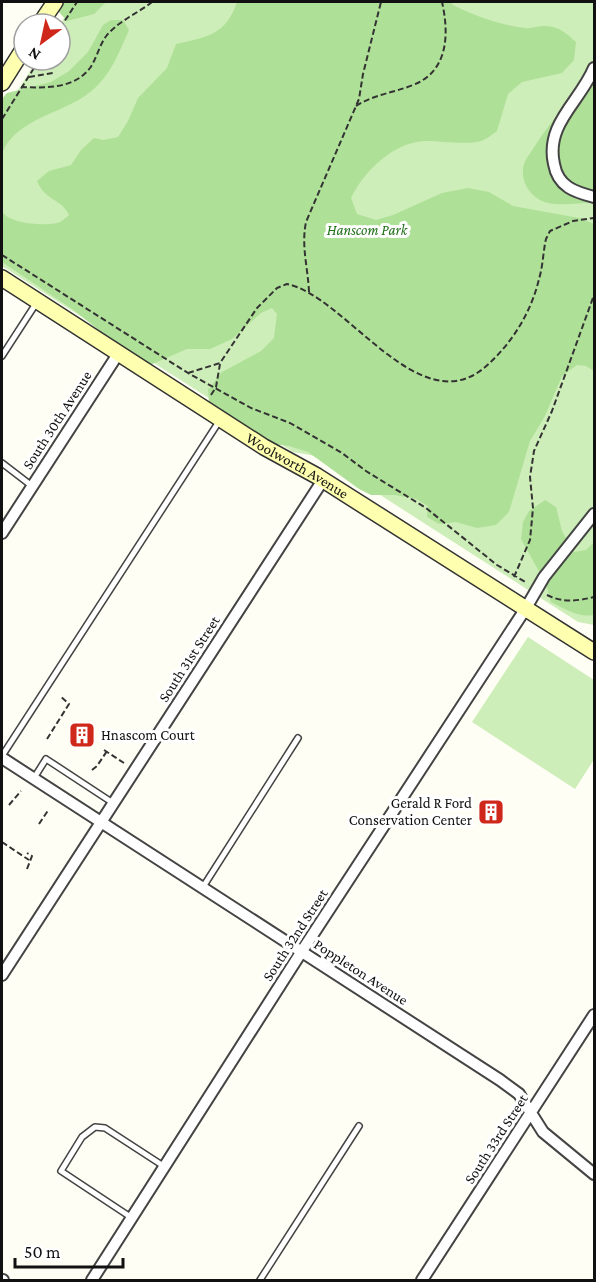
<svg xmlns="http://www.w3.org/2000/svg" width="596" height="1282" font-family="'Crimson Pro',serif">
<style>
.green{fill:#ceeeb9}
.forest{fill:#afe097}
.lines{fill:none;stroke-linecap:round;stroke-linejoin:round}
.lane-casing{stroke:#444;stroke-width:8}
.street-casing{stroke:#444;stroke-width:14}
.secondary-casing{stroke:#333;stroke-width:18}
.path{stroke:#333;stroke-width:2;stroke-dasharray:6 3;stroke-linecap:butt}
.lane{stroke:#fff;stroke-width:5}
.street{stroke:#fff;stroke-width:10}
.secondary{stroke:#feffaf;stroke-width:15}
.labels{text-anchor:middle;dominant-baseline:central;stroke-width:6;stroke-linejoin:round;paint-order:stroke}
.park-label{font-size:15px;font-style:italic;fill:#21701a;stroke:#fff}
.street-label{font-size:15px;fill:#111;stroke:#fff}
.poi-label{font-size:15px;fill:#111;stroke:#fff;text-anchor:start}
</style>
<rect width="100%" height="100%" fill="#fffef4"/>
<!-- green -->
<path class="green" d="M75,2H594V625L578,622L321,457L293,452L2,266V115L37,60H60V24Z
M528,637L594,680V762L593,761L575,789L472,722Z"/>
<!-- forest -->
<path class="forest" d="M61,2H106L94,14L67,21L59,12Z
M237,2H451L453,5C475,16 500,25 525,28C531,29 538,26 544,26C559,26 566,33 576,42L574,60L562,73L522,82L508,94L497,131C493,134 487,139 481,141C469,145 440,141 425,141C394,142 364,171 351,198L357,214L376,220L393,215L442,193L468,188L489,192L513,206L579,218L594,224V371L586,366L577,365L562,376L545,416L530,441L509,512L496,525L477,528L456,522L439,524L427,517L428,506L416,499L395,495H371L359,489L308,452L289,446L266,443L225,416L209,402L208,390L222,372L261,351L274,338L277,314L272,308L261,313L232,339L210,349H187L150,365L132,357L75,311L2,262V212C12,224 42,226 57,223C62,222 65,218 69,215C62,199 44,200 37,181L49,171L71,165L81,150L94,138L103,140L118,137L128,121L138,98L167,68L176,44C207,37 226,35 237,2Z
M111,20H123L129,30C119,53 110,77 89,93C62,114 17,118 2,153V99L7,93L51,82L69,71L88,52L103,25Z
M594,77V202C580,203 562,206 548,203C531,199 519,181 524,164C525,160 529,155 531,152C548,124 570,99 594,77Z
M545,500L556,507L562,531L574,552L586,550L594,542V615C579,618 565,609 551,602L546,584L521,539L523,522L529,511Z"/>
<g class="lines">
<defs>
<path id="lane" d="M2,356L37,302
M2,463L32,486
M2,756L220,420
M34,778L46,759L113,803
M203,887L298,738
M132,1218L61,1171L82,1137L95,1127L105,1128L165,1167
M260,1280L359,1126"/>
<path id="street" d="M594,68C580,102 545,124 554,164C558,187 575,192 594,197
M2,533L118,354
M2,758L500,1080L519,1094L543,1132L594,1174
M2,975L323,480
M2,1280H3
M92,1280L302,951L526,608L544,577L594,514
M422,1280L594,1015"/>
<g id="secondary">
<path d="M40,24L55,2"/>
<path d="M2,83L24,48"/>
<path id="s1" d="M2,278L264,447L317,476L594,652"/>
</g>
</defs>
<!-- lane casing -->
<use href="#lane" class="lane-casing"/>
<!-- street casing -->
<use href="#street" class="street-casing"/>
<!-- secondary casing -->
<use href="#secondary" class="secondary-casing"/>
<!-- path -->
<path class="path" d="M60,28L77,2
M29,77L53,73
M21,87C46,88 74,89 90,68C97,58 99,45 107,35C119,21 138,13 152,2
M356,106C375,94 393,93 413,85C449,71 449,33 442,2
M2,119L39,60
M2,255L188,373L251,408L290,423L342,453L366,471L426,508L497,565L527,583
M309,292C308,268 301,246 306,222L359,99L363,74L381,2
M188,373L220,363L257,308L277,288L287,284C346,296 418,422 484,368C511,345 531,313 539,279C543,266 543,252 546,239L550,231L573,221L594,218
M211,395L216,387L220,364
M514,577L530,540L533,508L530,477L534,451L552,411L594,295
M547,595C563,603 577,601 594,597
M47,739L69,704L60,696
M104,750L124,763
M92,770L97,766L107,751
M9,805L21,791
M39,824L49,809
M2,842L29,860
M27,869L32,856L27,853"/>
<!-- lane -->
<use href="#lane" class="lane"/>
<!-- street -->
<use href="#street" class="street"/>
<!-- secondary -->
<use href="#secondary" class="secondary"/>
</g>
<!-- icons -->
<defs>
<symbol id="building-square" viewBox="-11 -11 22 22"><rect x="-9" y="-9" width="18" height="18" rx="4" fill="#cf281b" stroke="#fff"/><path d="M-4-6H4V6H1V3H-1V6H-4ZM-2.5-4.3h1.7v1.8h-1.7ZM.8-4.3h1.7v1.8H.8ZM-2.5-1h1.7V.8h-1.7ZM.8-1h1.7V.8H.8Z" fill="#fff"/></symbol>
</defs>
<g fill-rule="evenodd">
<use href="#building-square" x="67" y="720" width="30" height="30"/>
<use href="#building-square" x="476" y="797" width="30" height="30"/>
</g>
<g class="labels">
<!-- park labels -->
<g class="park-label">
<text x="367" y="230">Hanscom Park</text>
</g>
<!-- street labels -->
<g class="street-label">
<text transform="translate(57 420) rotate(-57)">South 30th Avenue</text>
<text stroke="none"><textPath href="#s1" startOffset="350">Woolworth Avenue</textPath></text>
<text transform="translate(189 659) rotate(-57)">South 31st Street</text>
<text transform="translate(295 935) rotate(-57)">South 32nd Street</text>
<text transform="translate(361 972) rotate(33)">Poppleton Avenue</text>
<text transform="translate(496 1139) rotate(-57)">South 33rd Street</text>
</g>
<!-- poi labels -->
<g class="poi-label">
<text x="101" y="735">Hnascom Court</text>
<text x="472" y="803" text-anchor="end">Gerald R Ford<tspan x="472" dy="17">Conservation Center</tspan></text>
</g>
</g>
<!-- border -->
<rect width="596" height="1282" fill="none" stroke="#111111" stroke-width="6"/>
<!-- north arrow -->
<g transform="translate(42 42) rotate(213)"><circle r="28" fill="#ffffff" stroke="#a0a0a0" stroke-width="1.5"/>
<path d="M0-4.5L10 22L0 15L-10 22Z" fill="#cf281b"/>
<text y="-9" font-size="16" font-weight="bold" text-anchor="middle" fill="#111111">N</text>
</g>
<!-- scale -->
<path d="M15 1258v9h108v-9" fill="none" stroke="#111111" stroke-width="3"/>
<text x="24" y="1258" font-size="18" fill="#111111" stroke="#ffffff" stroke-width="4.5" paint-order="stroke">50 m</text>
</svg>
